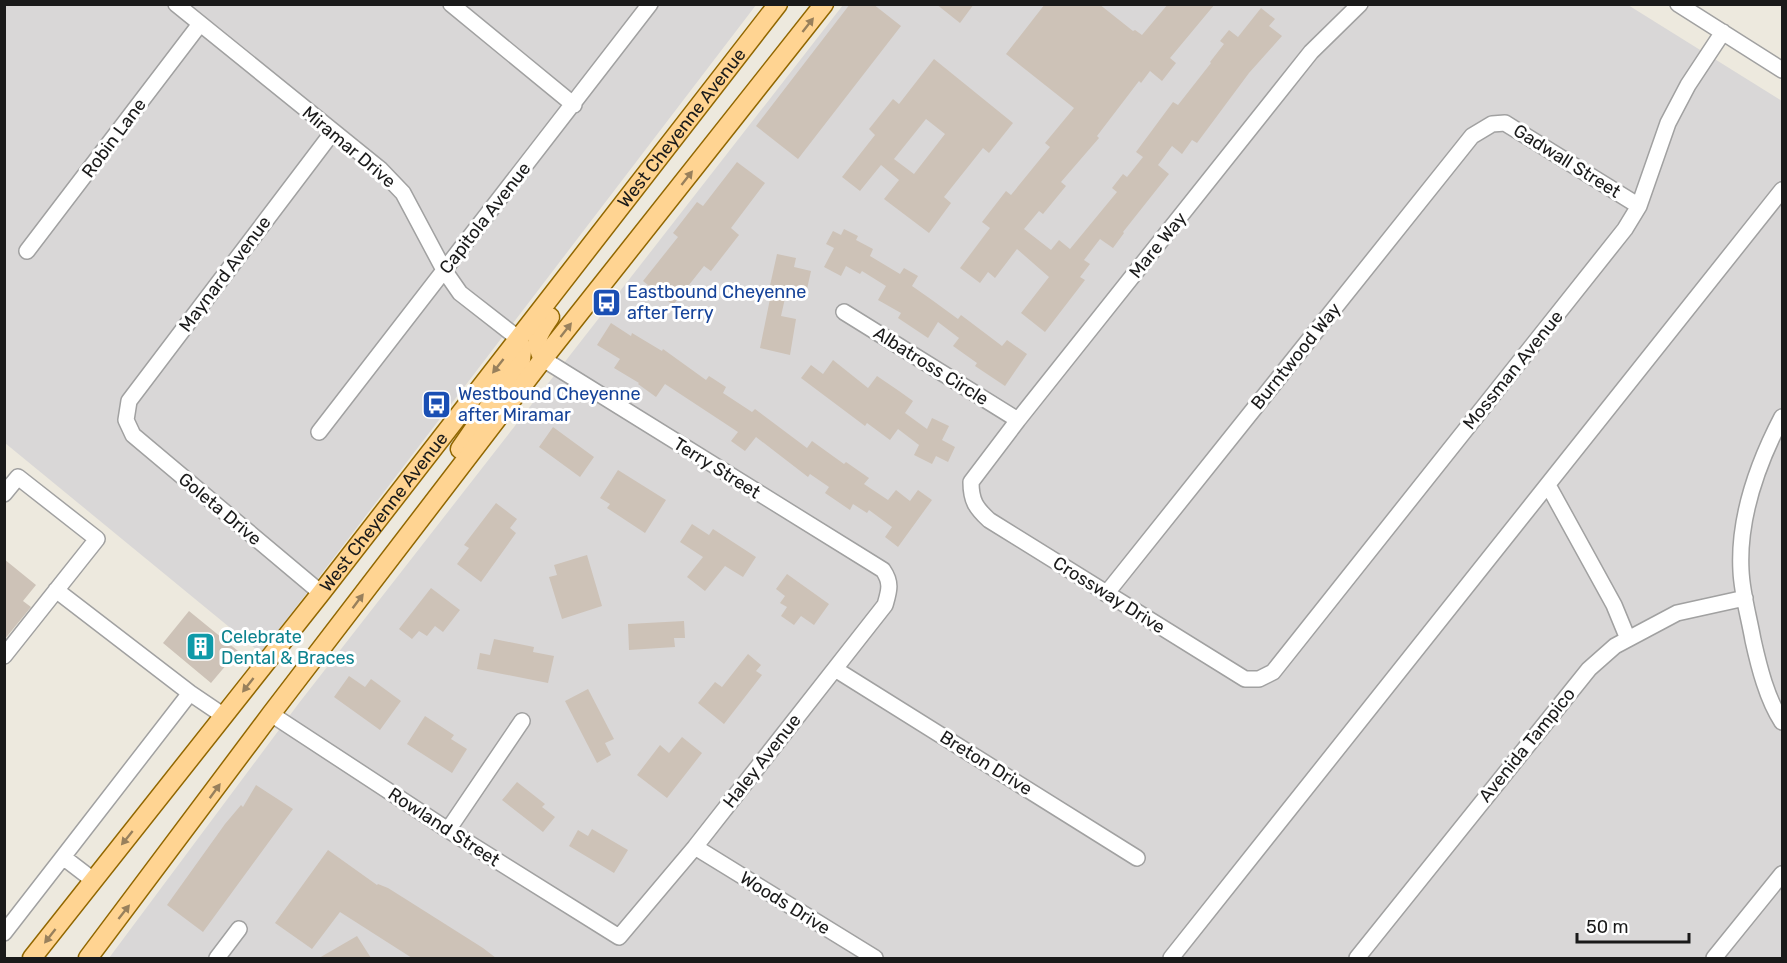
<svg xmlns="http://www.w3.org/2000/svg" width="1787" height="963" font-family="Rubik,sans-serif">
<style>
.residential{fill:#d9d7d7}
.building{fill:#cdc2b7;fill-rule:evenodd}
.lines{fill:none;stroke-linecap:round;stroke-linejoin:round}
.minor-casing{stroke:#a1a1a1;stroke-width:18}
.major-casing{stroke:#916700;stroke-width:21}
.minor{stroke:#fff;stroke-width:15}
.major{stroke:#ffd492;stroke-width:18}
.oneway{fill:#98805c}
.labels{text-anchor:middle;dominant-baseline:central;stroke-width:6;stroke-linejoin:round;paint-order:stroke}
.street-label{font-size:18px;fill:#1a1a1a;stroke:#fff}
.transit-label{font-size:18px;fill:#164399;stroke:#fff;text-anchor:start}
.culture-label{font-size:18px;fill:#0d838f;stroke:#fff;text-anchor:start}
</style>
<rect width="100%" height="100%" fill="#ede9de"/>
<!-- residential -->
<path class="residential" d="M4,5H756L261,653L5,443Z
M843,5H1628L1782,101V958H109L299,703Z"/>
<!-- building -->
<path class="building" d="M850,4H873L901,26L798,159L756,126Z
M936,4H974L960,23Z
M1045,4H1099L1133,31L1135,30L1142,35L1168,4H1215L1170,58L1176,63L1162,81L1150,71L1141,83L1139,81L1097,136L1099,138L1061,182L1066,186L1043,214L1039,211L1024,229L1051,250L1059,240L1070,249L1117,192L1112,188L1123,174L1127,177L1143,157L1136,152L1173,102L1178,105L1211,63L1210,62L1224,44L1220,41L1229,30L1238,37L1261,8L1275,19L1269,26L1282,36L1249,73L1197,143L1192,140L1182,154L1172,146L1158,165L1169,174L1123,232L1124,233L1113,248L1100,239L1084,260L1090,264L1080,277L1085,280L1045,332L1021,313L1049,277L1017,249L995,278L988,272L980,283L960,268L990,228L982,222L1006,191L1011,195L1050,147L1045,143L1074,108L1006,54Z
M934,59L1013,123L989,153L983,148L944,197L951,203L929,233L884,199L899,180L881,165L860,191L842,177L875,135L869,129L893,99L899,104ZM926,119L945,134L914,174L894,159Z
M737,162L765,183L731,228L739,235L711,271L704,266L673,305L643,281L678,237L673,233L697,202L703,206Z
M844,229L858,236L856,240L873,249L870,256L900,274L904,268L918,276L912,286L932,300L958,319L961,315L1002,346L1007,340L1027,354L1005,386L975,366L977,363L953,346L959,338L938,322L928,338L898,318L901,313L878,300L886,286L862,271L860,274L846,266L841,276L824,267L834,248L826,244L833,231L841,235Z
M777,254L796,258L794,267L811,271L807,289L788,285L781,316L796,319L790,355L760,348L770,299H767Z
M611,323L631,336L632,333L662,351L663,349L706,380L709,376L726,387L723,393L752,412L755,409L807,448L812,441L844,464L846,462L869,478L864,484L888,500L896,490L910,501L918,490L932,500L898,547L885,537L892,527L869,510L867,513L853,504L850,510L825,493L829,487L810,474L808,477L756,437L745,451L731,441L738,432L665,384L656,397L638,384L639,383L614,368L620,359L597,345Z
M833,360L868,388L877,376L899,391L913,401L905,413L927,429L932,418L949,426L942,440L955,447L948,462L936,456L932,464L914,455L919,445L898,429L890,440L867,423L865,426L801,378L811,365L823,374Z
M553,427L594,457L580,477L539,447Z
M618,470L666,500L645,533L607,508L610,504L600,498Z
M496,503L517,519L510,528L516,533L481,582L457,564L469,548L464,545Z
M692,524L709,535L713,529L756,557L743,577L725,566L705,591L687,577L703,557L680,542Z
M587,555L602,606L562,619L549,577L557,575L554,565Z
M4,559L36,585L23,601L31,607L4,640Z
M787,574L829,604L814,625L801,616L794,625L781,616L787,607L780,603L785,596L776,589Z
M431,588L460,610L443,632L435,626L427,636L419,631L412,639L399,629Z
M189,611L238,651L211,683L163,643Z
M684,621L685,638H674L675,647L629,650L628,624Z
M494,639L534,647L533,652L554,656L548,683L477,669L480,653L490,655Z
M748,654L761,665L756,671L762,675L724,724L698,703L715,682L722,687Z
M349,676L365,687L371,679L401,701L380,730L334,697Z
M588,689L614,739L605,743L611,755L597,763L565,701Z
M425,716L454,735L451,739L467,749L452,773L407,744Z
M682,737L702,753L667,798L637,775L660,745L669,753Z
M517,782L545,804L542,807L555,817L543,832L502,800Z
M256,785L293,809L203,932L167,905L225,824L241,805L243,807Z
M592,829L628,850L614,873L569,846L578,830L588,836Z
M328,850L377,885L378,884L388,888L415,905L483,948L496,958H412L340,912L312,949L275,923Z
M357,936L371,958H319Z"/>
<g class="lines">
<defs>
<path id="minor" d="M176,4L380,169L403,193L444,270L460,293L519,339
M451,4L574,105
M1360,4L1311,52L1018,420L971,482C971,501 976,508 989,520L1245,679H1259L1273,672L1625,229L1639,206L1668,123L1688,85L1723,32
M1678,4L1782,70
M27,251L200,24
M844,312L1018,420
M1782,417C1758,463 1738,518 1741,571C1742,594 1749,617 1753,640C1759,667 1767,699 1782,722
M319,432L650,4
M1548,485L1614,605L1628,639
M4,494L18,477L97,539L4,656
M56,590L190,693L224,716
M321,593L133,435L126,420L129,401L332,133
M1106,594L1472,136L1492,124L1505,123L1639,206
M835,669L1137,858
M271,714L448,830L619,937L695,847L885,605C889,591 892,583 883,570L543,359
M448,830L522,721
M695,847L875,958
M63,857L190,693
M4,933L63,857L93,880
M217,958L239,929
M1171,958L1782,190
M1357,958L1589,669L1615,646L1677,613L1745,598
M1714,958L1782,874"/>
<g id="major">
<path d="M543,359C533,339 538,335 550,317"/>
<path d="M460,449L521,360L522,351L519,339"/>
<path id="s1" d="M32,958L321,593L778,4"/>
<path d="M88,958L271,714L543,359L824,4"/>
</g>
</defs>
<!-- minor casing -->
<use href="#minor" class="minor-casing"/>
<!-- major casing -->
<use href="#major" class="major-casing"/>
<!-- minor -->
<use href="#minor" class="minor"/>
<!-- major -->
<use href="#major" class="major"/>
</g>
<!-- one-way arrows -->
<defs><path id="oneway-solid" d="M-6-.8H1V-3.2L6.5 0L1 3.2V.8H-6Z" transform="scale(1.5)"/></defs>
<g class="oneway">
<use href="#oneway-solid" transform="translate(808 25) rotate(-52)"/>
<use href="#oneway-solid" transform="translate(687 178) rotate(-52)"/>
<use href="#oneway-solid" transform="translate(566 330) rotate(-52)"/>
<use href="#oneway-solid" transform="translate(498 366) rotate(128)"/>
<use href="#oneway-solid" transform="translate(358 601) rotate(-53)"/>
<use href="#oneway-solid" transform="translate(248 685) rotate(128)"/>
<use href="#oneway-solid" transform="translate(215 791) rotate(-54)"/>
<use href="#oneway-solid" transform="translate(127 838) rotate(129)"/>
<use href="#oneway-solid" transform="translate(124 912) rotate(-52)"/>
<use href="#oneway-solid" transform="translate(50 936) rotate(128)"/>
</g>
<!-- icons -->
<defs>
<symbol id="bus-square" viewBox="-11 -11 22 22"><rect x="-9" y="-9" width="18" height="18" rx="4" fill="#1a4fb4" stroke="#fff"/><path d="M-5-6H5V4H4V6H2V4H-2V6H-4V4H-5ZM-3.5-4V0h7V-4ZM-3.5 1.2v1.5H-2V1.2ZM2 1.2v1.5H3.5V1.2Z" fill="#fff"/></symbol>
<symbol id="building-square" viewBox="-11 -11 22 22"><rect x="-9" y="-9" width="18" height="18" rx="4" fill="#0f9aa8" stroke="#fff"/><path d="M-4-6H4V6H1V3H-1V6H-4ZM-2.5-4.3h1.7v1.8h-1.7ZM.8-4.3h1.7v1.8H.8ZM-2.5-1h1.7V.8h-1.7ZM.8-1h1.7V.8H.8Z" fill="#fff"/></symbol>
</defs>
<g fill-rule="evenodd">
<use href="#bus-square" x="590" y="286" width="33" height="33"/>
<use href="#bus-square" x="420" y="388" width="33" height="33"/>
<use href="#building-square" x="184" y="630" width="33" height="33"/>
</g>
<g class="labels">
<!-- street labels -->
<g class="street-label">
<text stroke="none"><textPath href="#s1" startOffset="1054">West Cheyenne Avenue</textPath></text>
<text transform="translate(114 138) rotate(-53)">Robin Lane</text>
<text transform="translate(349 147) rotate(40)">Miramar Drive</text>
<text transform="translate(1567 161) rotate(32)">Gadwall Street</text>
<text transform="translate(485 218) rotate(-52)">Capitola Avenue</text>
<text transform="translate(1158 245) rotate(-51)">Mare Way</text>
<text transform="translate(225 274) rotate(-53)">Maynard Avenue</text>
<text transform="translate(1296 356) rotate(-51)">Burntwood Way</text>
<text transform="translate(931 366) rotate(32)">Albatross Circle</text>
<text transform="translate(1513 370) rotate(-51)">Mossman Avenue</text>
<text transform="translate(717 468) rotate(32)">Terry Street</text>
<text transform="translate(220 509) rotate(40)">Goleta Drive</text>
<text stroke="none"><textPath href="#s1" startOffset="568">West Cheyenne Avenue</textPath></text>
<text transform="translate(1109 595) rotate(32)">Crossway Drive</text>
<text transform="translate(1527 745) rotate(-51)">Avenida Tampico</text>
<text transform="translate(762 761) rotate(-52)">Haley Avenue</text>
<text transform="translate(986 763) rotate(32)">Breton Drive</text>
<text transform="translate(444 827) rotate(33)">Rowland Street</text>
<text transform="translate(785 903) rotate(32)">Woods Drive</text>
</g>
<!-- transit labels -->
<g class="transit-label">
<text x="627" y="292">Eastbound Cheyenne<tspan x="627" dy="21">after Terry</tspan></text>
<text x="458" y="394">Westbound Cheyenne<tspan x="458" dy="21">after Miramar</tspan></text>
</g>
<!-- culture labels -->
<g class="culture-label">
<text x="221" y="637">Celebrate<tspan x="221" dy="21">Dental &amp; Braces</tspan></text>
</g>
</g>
<!-- border -->
<rect width="1787" height="963" fill="none" stroke="#1a1a1a" stroke-width="12"/>
<!-- scale -->
<path d="M1577 933v9h112v-9" fill="none" stroke="#1a1a1a" stroke-width="3"/>
<text x="1586" y="933" font-size="18" fill="#1a1a1a" stroke="#ffffff" stroke-width="4.5" paint-order="stroke">50 m</text>
</svg>
